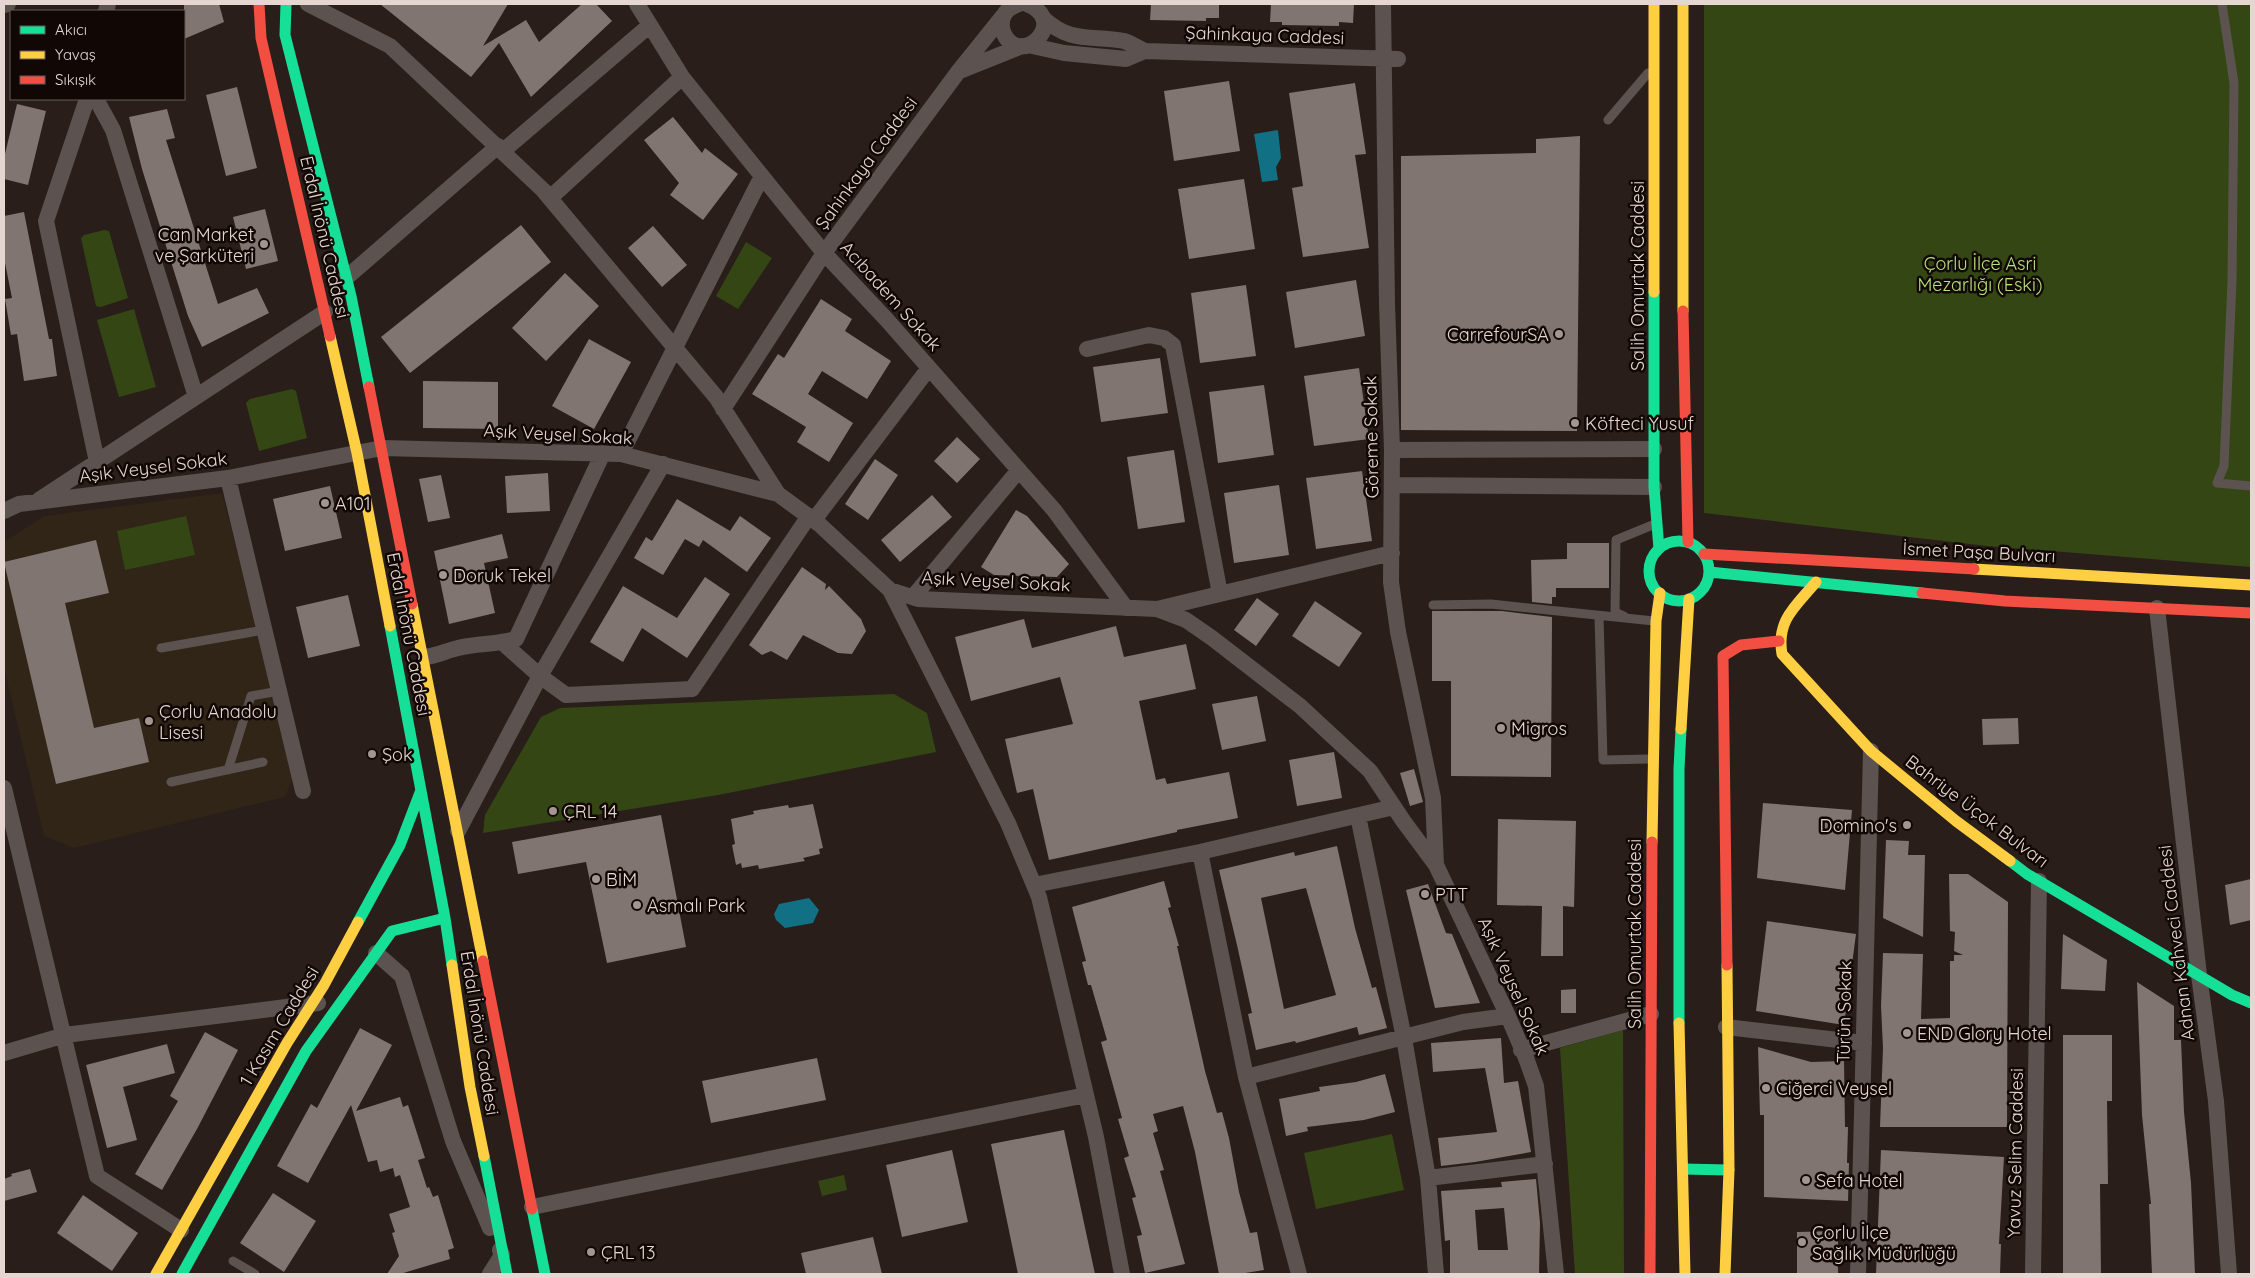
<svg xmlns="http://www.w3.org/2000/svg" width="2255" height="1278" font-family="Quicksand,sans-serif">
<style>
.education{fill:#302517}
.green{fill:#354615}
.water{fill:#117084}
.building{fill:#807571;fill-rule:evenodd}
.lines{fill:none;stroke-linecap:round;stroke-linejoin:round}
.lane{stroke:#5c5350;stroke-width:9}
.street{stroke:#5c5350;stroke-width:16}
.fast{stroke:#16e098;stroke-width:11}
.slow{stroke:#ffcf43;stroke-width:11}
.jam{stroke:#f24e42;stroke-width:11}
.poi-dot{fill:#a39691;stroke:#110806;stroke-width:2}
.labels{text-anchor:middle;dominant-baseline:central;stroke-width:5;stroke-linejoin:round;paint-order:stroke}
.street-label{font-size:18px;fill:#e5d6d1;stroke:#110806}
.poi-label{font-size:18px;fill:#e5d6d1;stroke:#110806;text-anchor:start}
.park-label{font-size:18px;fill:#b5e378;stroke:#110806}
</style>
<rect width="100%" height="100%" fill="#291e1a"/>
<!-- education -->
<path class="education" d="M222,493L295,773L285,797L74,848L44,836L4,668V542L44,516Z"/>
<!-- green -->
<path class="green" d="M1704,4H2251V567L1987,546L1704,513Z
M104,230L109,231L128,298L101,307L96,306L81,238L84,235Z
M746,242L772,258L738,309L716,296Z
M134,309L156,387L119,397L97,320Z
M292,389L296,391L307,438L259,451L246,403L250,399Z
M186,516L195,555L125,570L117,531Z
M894,694L927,713L936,752L718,795L483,833L485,815L541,717L560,708Z
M1623,1030L1624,1274H1575L1560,1048Z
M1392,1134L1404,1190L1316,1209L1304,1153Z
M844,1175L847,1190L822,1196L818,1181Z"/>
<!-- water -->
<path class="water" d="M1278,130L1281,158L1276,167L1278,180L1262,182L1254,134Z
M809,898L819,910L813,923L785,928L776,920L774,914L779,904Z"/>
<!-- building -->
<path class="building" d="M184,4H219L224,22L184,39Z
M380,4H508L483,46L526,20L539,42L582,4H596L612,21L531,97L499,43L471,77Z
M1151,4H1219V18H1206V21L1150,20Z
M1271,4H1354L1353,23L1339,22V26L1282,25V22H1270Z
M1229,81L1240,151L1174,161L1164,91Z
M1355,83L1366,154L1355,155L1369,248L1303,257L1292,188L1303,186L1289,93Z
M237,87L257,168L226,176L206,95Z
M17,104L46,111L28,185L4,179V158Z
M167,109L175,138L166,140L218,304L257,288L269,313L202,347L188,316L142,169L129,117Z
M673,117L702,153L705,148L738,174L703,220L670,195L679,183L644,140Z
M1580,136L1577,431L1401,430V156L1536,153V139Z
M1244,179L1255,249L1189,259L1178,189Z
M265,209L278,261L246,269L233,217Z
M24,212L49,339H52L57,376L24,381L17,334L11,335L5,299L12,298L4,258V216Z
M521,225L551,262L410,373L381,337Z
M653,226L687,265L662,287L628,248Z
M565,273L599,306L546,361L512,328Z
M1356,280L1365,336L1295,348L1286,292Z
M1246,285L1256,356L1200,363L1191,293Z
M821,299L852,319L845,331L891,361L867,399L822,371L808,394L853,423L829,462L797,442L806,427L752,394L778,354L784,358Z
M589,339L631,362L594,429L552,406Z
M1160,358L1168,413L1101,422L1093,367Z
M1359,368L1369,439L1314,446L1304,376Z
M423,381L498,382V429L423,428Z
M1264,385L1274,455L1218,463L1209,392Z
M957,437L980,459L957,483L934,461Z
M1174,450L1185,522L1138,529L1127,457Z
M875,459L898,475L868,520L845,504Z
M1362,471L1372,541L1316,549L1306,478Z
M548,473L550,511L507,513L505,476Z
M441,475L450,518L428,522L419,479Z
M1279,485L1289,555L1234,563L1224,493Z
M330,486L342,538L285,551L273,499Z
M932,495L952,517L900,562L881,540Z
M677,499L730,531L740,516L771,538L747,572L703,540L699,547L685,539L663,575L634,558L646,537L652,541Z
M1016,510L1027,516L1069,564L1057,577L994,575L981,567Z
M502,534L508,558L484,563L495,613L449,624L434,551Z
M96,540L109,593L65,603L94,728L139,718L149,762L56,784L4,562Z
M1567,543H1609V588H1556V597H1552V604L1532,602L1531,560L1567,559Z
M802,567L826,584L825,590L829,586L861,619L866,631L852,654L838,653L803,635L787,660L771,651L762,655L749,645Z
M705,577L730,594L687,658L642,628L623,662L590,642L623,586L677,618Z
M348,595L360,646L308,658L296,607Z
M1257,598L1279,614L1256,646L1234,630Z
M1315,601L1362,633L1339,667L1292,636Z
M1432,611H1502L1552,617L1551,777L1451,776V681H1432Z
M1024,619L1032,648L1116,626L1124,657L1186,644L1196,689L1139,701L1156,780L1165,778L1167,784L1229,772L1238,818L1177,830V832L1049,860L1033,789L1017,793L1005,739L1073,724L1060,677L971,701L955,637Z
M1257,696L1266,741L1222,750L1212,704Z
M2018,718L2019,744L1983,745L1982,719Z
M1334,752L1342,798L1297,806L1289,760Z
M1414,769L1423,802L1410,806L1400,773Z
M1763,803L1852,810L1845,890L1757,878Z
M813,804L823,848L819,849L820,854L803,858L805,861L759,869L758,865L742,868L741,863L736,865L732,845L735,844L731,819L754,814L753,811L788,805L789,808Z
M661,815L686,947L607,963L586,862L518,874L512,842Z
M1498,819L1576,821L1574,907L1563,906V956H1541L1542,906L1497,905Z
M1886,840L1909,841L1908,855H1925L1923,937L1883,918Z
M1337,846L1355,928L1372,988L1376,987L1387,1028L1359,1035L1357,1027L1296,1043L1295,1041L1256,1050L1248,1014L1252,1013L1237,945L1219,870L1294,852L1295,856ZM1306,888L1336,995L1284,1009L1261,898Z
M1949,874H1968L2008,902L2007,1127H1880L1883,1048L1881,1006L1883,953L1923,954L1921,1019L1950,1018V961H1954V955H1963L1954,951L1955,932L1950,931Z
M2251,879V920L2230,925L2225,885Z
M1164,881L1171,907L1168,908L1179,946H1177L1205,1071L1217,1113L1222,1112L1229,1138L1239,1192L1250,1233L1257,1232L1264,1270L1239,1274H1219L1195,1152L1183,1106L1153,1114L1158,1131L1153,1133L1164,1170L1160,1171L1185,1264L1145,1273L1137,1236L1142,1235L1132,1198L1136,1197L1124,1158L1129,1156L1118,1119L1122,1118L1101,1042L1107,1040L1091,985H1088L1082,962L1086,961L1072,907Z
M1428,884L1446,933L1452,934L1480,1003L1435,1008L1406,890Z
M1767,921L1856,934L1844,1025L1756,1011Z
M2063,934L2107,960L2105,991L2061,989Z
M2137,982L2174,1006V1040H2181L2184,1112L2191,1183L2195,1274H2152L2149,1204H2151L2142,1115Z
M1576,989V1013H1561V990Z
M360,1028L392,1045L356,1111L400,1097L403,1107L408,1105L425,1158L418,1160L427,1188L429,1187L433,1197L438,1195L454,1248L448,1250L450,1259L400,1274H387L399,1256L392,1233L395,1232L389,1214L410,1207L400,1175L395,1177L393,1168L380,1172L377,1160L368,1162L351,1105L308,1183L277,1166L311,1104L317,1108Z
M205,1032L238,1050L197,1129L162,1190L135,1174L178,1101L170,1096Z
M2063,1035H2112V1101H2107L2108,1184H2100L2101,1274H2063Z
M1501,1038L1504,1083L1518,1081L1531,1152L1475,1162L1441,1166L1438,1138L1497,1132L1485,1068L1433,1072L1431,1043Z
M167,1044L175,1073L123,1087L137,1140L107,1148L86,1065Z
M1758,1047L1811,1062L1844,1061L1845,1127H1848L1847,1163H1849L1848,1201L1764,1197V1115H1760Z
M817,1058L826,1100L711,1123L702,1081Z
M1385,1074L1395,1112L1364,1120L1307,1127L1308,1131L1286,1136L1279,1099L1320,1091L1319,1087L1356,1082Z
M1064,1130L1095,1274H1018L991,1144Z
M952,1150L968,1222L902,1237L886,1165Z
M1881,1150L2004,1157L1999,1244H2001L2000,1274H1876Z
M30,1169L37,1192L4,1201V1179L12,1176L11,1174Z
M1536,1179L1540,1223L1539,1274H1450V1240L1445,1241L1441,1191L1502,1187L1501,1182ZM1504,1208L1508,1250H1478L1475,1210Z
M273,1193L316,1221L284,1272L240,1243Z
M83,1195L138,1233L112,1271L57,1233Z
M1838,1231V1274H1797V1232Z
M873,1237L882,1274H806L801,1253Z"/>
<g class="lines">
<!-- lane -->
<path class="lane" d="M2222,4L2234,83L2232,282L2224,466L2217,483L2251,486
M1608,120L1648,73
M1433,605L1491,604L1654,621
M1599,616L1603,760L1649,759
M1624,616L1615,612L1616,540L1655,524
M161,648L264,630
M228,770L251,696L279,691
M171,782L263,762
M233,1261L255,1274"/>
<!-- street -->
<path class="street" d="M308,4L390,46L543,190L716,397L778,494
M637,4L682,77L824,253L887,320L1054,510L1126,608
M1019,4C1013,6 1007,9 1004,15C1001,21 1001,28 1004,34C1021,69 1070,21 1027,4
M1383,4L1387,304L1392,450L1391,582L1398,632L1433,798L1436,865
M4,5L8,4
M106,11L108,4
M1043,18C1071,44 1091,35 1124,41C1131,43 1138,48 1145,51
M1028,45L1064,53L1126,59L1145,51L1398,59
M962,70L1022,46
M87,99L46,221L97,462
M96,99L113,130L196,397
M503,151L650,25
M550,198L682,77
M346,278L498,146
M1087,349L1149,335L1164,338L1173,345L1220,594
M723,409L824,253L958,72L1003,16
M1392,450L1654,449
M621,454L762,176
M663,464L540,676L566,695L692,689L809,516
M228,478L303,791
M1392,485L1654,487
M39,500L325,312
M4,511L19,504L228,478L382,448L621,454L778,494L819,524L890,590L918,599L1157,609L1186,620L1212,638L1300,706L1370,771L1404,822L1436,865L1508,1016L1526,1058L1536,1086L1556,1274
M814,520L929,368
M890,590L1008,823L1039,897L1096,1137L1122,1274
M913,597L1019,470
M2157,608L2199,975L2216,1101L2229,1274
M1157,609L1392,553
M424,657C437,656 445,651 458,648C477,643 497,645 516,639L603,453
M4,788L97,1176L181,1230
M1358,816L1404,1038L1428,1178L1436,1274
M458,831L540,676L503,643
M1200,852L1246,1077L1299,1274
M1034,885L1200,852L1394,807
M376,953L402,976L453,1141L490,1228
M1726,1027L1864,1043
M1521,1050L1651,1014
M4,1053L65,1035L318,1003
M1246,1077L1463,1022L1508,1016
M1428,1178L1545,1164
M532,1207L1086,1095
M490,1274L502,1255L500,1250
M1858,1274L1871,751
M2033,1274L2039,881"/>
<!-- fast -->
<path class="fast" d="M286,4L285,35L351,296L369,387
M1654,292V487L1659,549
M1649 571a30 30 0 1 1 60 0a30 30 0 1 1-60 0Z
M1709,572L1922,593
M390,626L445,918L452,965
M2010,861L2027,874L2232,995L2251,1003
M358,922L400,845L421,790
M1679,1023V769L1681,729
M484,1156L507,1274
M1683,1169L1729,1170
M532,1209L545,1274
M182,1274L306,1051L392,931L445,918"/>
<!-- slow -->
<path class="slow" d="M1654,4V292
M1683,4V311
M330,336L357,453L390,626
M1974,569L2251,585
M1816,582C1796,606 1776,620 1782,654L1871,751L1956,821L2010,861
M412,604L483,961
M1681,729L1689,599
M1652,842L1656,621L1660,593
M452,965L470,1087L484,1156
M1679,1023L1685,1274
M156,1274L287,1043L324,985L358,922
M1725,1274L1729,1170L1727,965"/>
<!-- jam -->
<path class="jam" d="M259,4L261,38L330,336
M1683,311L1688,542
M369,387L412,604
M1704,554L1974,569
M1922,593L2005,601L2251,613
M483,961L532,1209
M1727,965L1723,656L1741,645L1779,641
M1650,1274L1652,842"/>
</g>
<!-- markers -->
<g class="poi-dot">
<circle cx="264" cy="244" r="5"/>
<circle cx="1559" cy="334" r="5"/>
<circle cx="1575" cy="423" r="5"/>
<circle cx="325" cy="503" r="5"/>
<circle cx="443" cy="575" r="5"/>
<circle cx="149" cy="721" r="5"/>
<circle cx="1501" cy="728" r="5"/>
<circle cx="372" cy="754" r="5"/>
<circle cx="553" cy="811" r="5"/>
<circle cx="1907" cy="825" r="5"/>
<circle cx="596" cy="879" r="5"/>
<circle cx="1425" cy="894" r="5"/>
<circle cx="637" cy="905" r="5"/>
<circle cx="1907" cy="1033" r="5"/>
<circle cx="1766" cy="1088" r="5"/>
<circle cx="1806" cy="1180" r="5"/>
<circle cx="1802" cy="1242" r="5"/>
<circle cx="591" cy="1252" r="5"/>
</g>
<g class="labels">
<!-- street labels -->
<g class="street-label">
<text transform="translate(1265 35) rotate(2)">Şahinkaya Caddesi</text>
<text transform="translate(866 163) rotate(-54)">Şahinkaya Caddesi</text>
<text transform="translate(325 237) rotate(77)">Erdal İnönü Caddesi</text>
<text transform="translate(1637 276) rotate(-90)">Salih Omurtak Caddesi</text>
<text transform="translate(891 296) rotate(48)">Acıbadem Sokak</text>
<text transform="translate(558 434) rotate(3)">Aşık Veysel Sokak</text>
<text transform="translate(1371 437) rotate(-91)">Göreme Sokak</text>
<text transform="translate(153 467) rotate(-7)">Aşık Veysel Sokak</text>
<text transform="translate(1979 552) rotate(3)">İsmet Paşa Bulvarı</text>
<text transform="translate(996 581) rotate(3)">Aşık Veysel Sokak</text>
<text transform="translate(409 634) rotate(79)">Erdal İnönü Caddesi</text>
<text transform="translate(1977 811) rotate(37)">Bahriye Üçok Bulvarı</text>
<text transform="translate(1634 934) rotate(-90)">Salih Omurtak Caddesi</text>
<text transform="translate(2176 943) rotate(-97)">Adnan Kahveci Caddesi</text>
<text transform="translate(1514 986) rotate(66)">Aşık Veysel Sokak</text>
<text transform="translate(1844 1012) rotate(-89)">Türün Sokak</text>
<text transform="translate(279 1026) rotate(-59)">1 Kasım Caddesi</text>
<text transform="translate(480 1033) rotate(81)">Erdal İnönü Caddesi</text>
<text transform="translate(2015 1153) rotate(-89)">Yavuz Selim Caddesi</text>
</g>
<!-- poi labels -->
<g class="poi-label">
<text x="254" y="234" text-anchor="end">Can Market<tspan x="254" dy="21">ve Şarküteri</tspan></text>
<text x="1549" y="334" text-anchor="end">CarrefourSA</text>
<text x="1585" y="423">Köfteci Yusuf</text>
<text x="335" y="503">A101</text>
<text x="453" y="575">Doruk Tekel</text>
<text x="159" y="711">Çorlu Anadolu<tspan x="159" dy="21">Lisesi</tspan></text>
<text x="1511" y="728">Migros</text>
<text x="382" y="754">Şok</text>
<text x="563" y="811">ÇRL 14</text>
<text x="1897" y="825" text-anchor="end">Domino's</text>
<text x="606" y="879">BİM</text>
<text x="1435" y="894">PTT</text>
<text x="647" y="905">Asmalı Park</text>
<text x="1917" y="1033">END Glory Hotel</text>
<text x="1776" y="1088">Ciğerci Veysel</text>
<text x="1816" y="1180">Sefa Hotel</text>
<text x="1812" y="1232">Çorlu İlçe<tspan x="1812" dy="21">Sağlık Müdürlüğü</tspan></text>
<text x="601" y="1252">ÇRL 13</text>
</g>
<!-- park labels -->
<g class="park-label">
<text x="1980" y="263">Çorlu İlçe Asri<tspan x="1980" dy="21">Mezarlığı (Eski)</tspan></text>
</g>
</g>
<!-- border -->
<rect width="2255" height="1278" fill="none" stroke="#e5d6d1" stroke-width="10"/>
<!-- legend -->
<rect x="10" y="10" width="175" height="90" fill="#110806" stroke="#665a57"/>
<rect x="20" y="26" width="25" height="8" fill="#16e098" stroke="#665a57"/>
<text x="55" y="35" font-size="15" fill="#e5d6d1">Akıcı</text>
<rect x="20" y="51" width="25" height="8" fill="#ffcf43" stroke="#665a57"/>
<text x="55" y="60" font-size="15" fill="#e5d6d1">Yavaş</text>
<rect x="20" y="76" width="25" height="8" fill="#f24e42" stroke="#665a57"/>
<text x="55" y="85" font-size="15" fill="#e5d6d1">Sıkışık</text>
</svg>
